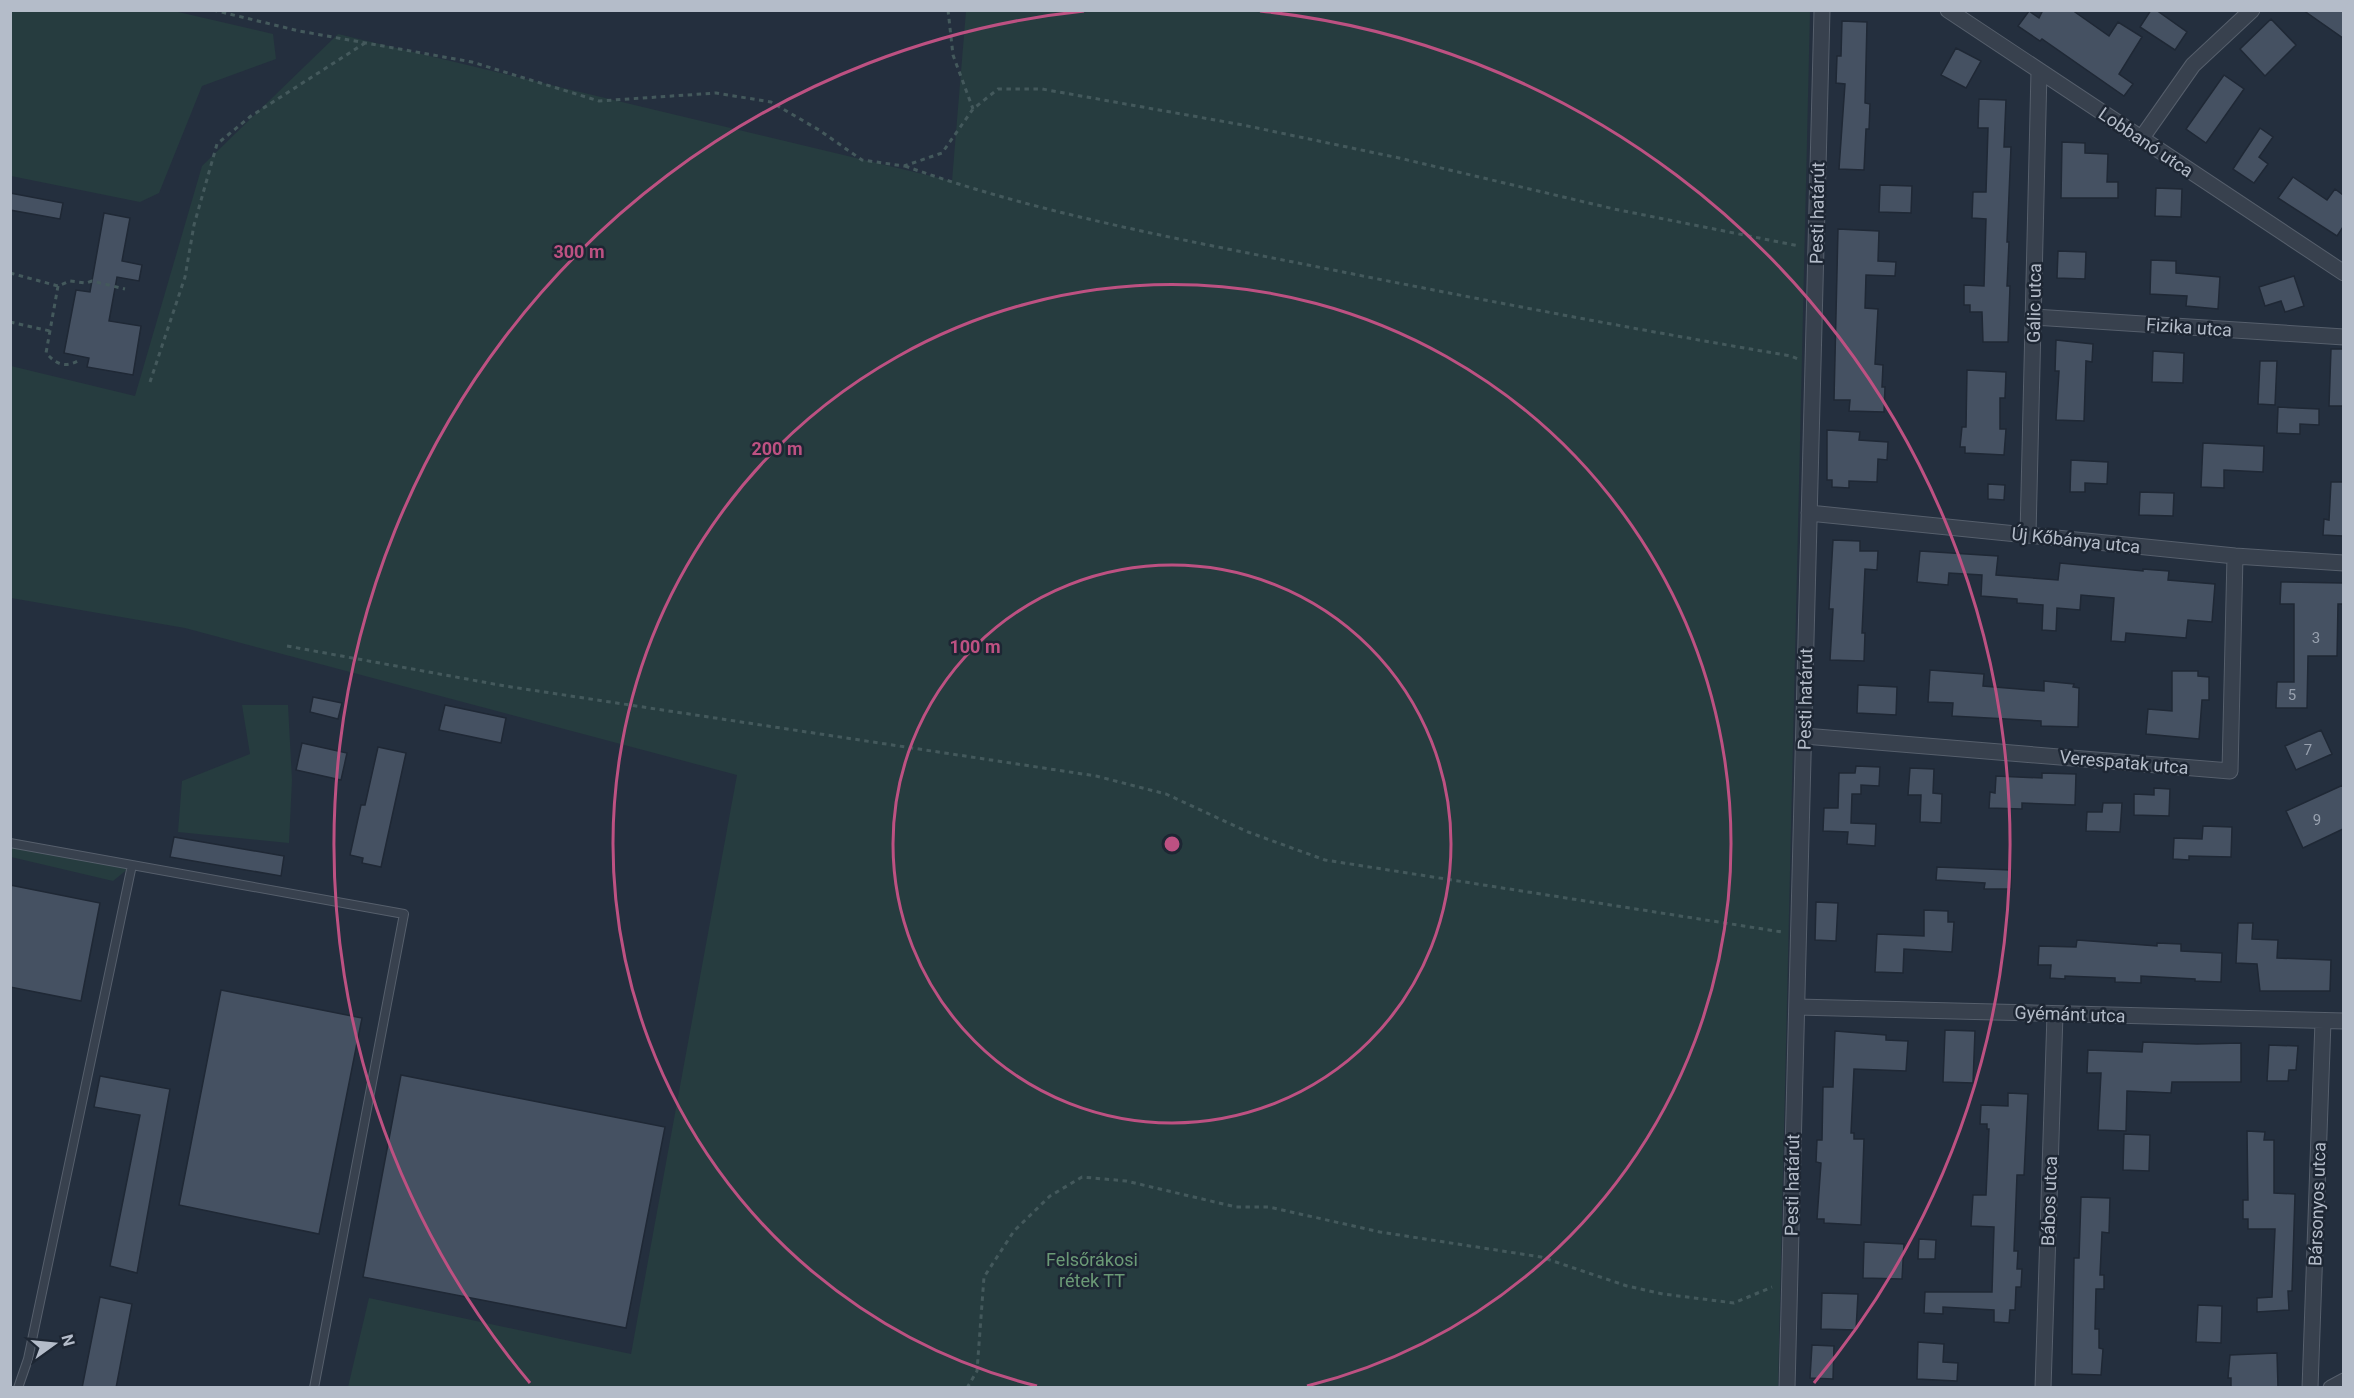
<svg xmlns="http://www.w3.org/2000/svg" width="2354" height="1398" font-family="Roboto,sans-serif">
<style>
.green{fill:#263c3f}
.building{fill:#455162;stroke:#1f2835;stroke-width:1.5}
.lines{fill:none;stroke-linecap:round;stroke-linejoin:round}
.service-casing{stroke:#565f6c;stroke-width:10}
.minor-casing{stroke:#565f6c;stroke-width:17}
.path{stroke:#44595c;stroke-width:3;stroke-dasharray:4.5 4.5;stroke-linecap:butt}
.service{stroke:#38414e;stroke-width:8}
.minor{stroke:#38414e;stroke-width:15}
.ring{fill:none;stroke:#bd5182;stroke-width:3}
.labels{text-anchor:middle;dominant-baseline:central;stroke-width:5;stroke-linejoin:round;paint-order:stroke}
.number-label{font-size:15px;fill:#98a1af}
.street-label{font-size:18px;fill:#b4bcc9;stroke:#1d2633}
.park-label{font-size:18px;fill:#6b9a76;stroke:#1d2633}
.centre{fill:#bd5182;stroke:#1d2633;stroke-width:3}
.ring-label{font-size:18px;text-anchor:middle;font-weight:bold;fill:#bd5182;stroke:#1d2633;stroke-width:5;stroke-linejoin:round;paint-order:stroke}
</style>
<rect width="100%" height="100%" fill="#242f3e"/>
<!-- green -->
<path class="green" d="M10,11H174L273,34L276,59L202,86L159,193L140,202L11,176Z
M966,11H1810L1778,1387H348L369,1298L631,1354L737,775L185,628L11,598V366L135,396L202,166L338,34L952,181Z
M242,705H288L292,780L289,843L178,832L182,781L250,754Z
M11,843L129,868L113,881L11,857Z"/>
<!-- building -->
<path class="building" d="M2043,10H2072L2109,36L2118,22L2142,37L2119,74L2133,84L2124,96L2042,39L2040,41L2018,26L2029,11L2039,18Z
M2151,10H2156L2187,32L2175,50L2140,27Z
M2303,10H2343V38Z
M2271,19L2296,45L2265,76L2240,49Z
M1842,21L1867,22L1865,103L1870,104L1869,129H1866L1864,170L1839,169L1845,84L1836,83L1837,56H1841Z
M1956,48L1981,61L1966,88L1941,75Z
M2224,75L2244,89L2206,143L2186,129Z
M1979,99L2006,100L2004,147H2011L2007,242H2009L2007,286H2010L2008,342H1983L1982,312H1970V305H1964V285L1984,286L1986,219L1972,218L1973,192H1986L1988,128H1978Z
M2260,128L2273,137L2259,157L2268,164L2254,183L2233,169Z
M2062,142L2085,143V153L2108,154L2107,182H2118V198H2061Z
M2293,177L2327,200L2335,189L2343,195V227L2337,236L2278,198Z
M1880,185L1912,186L1911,213L1879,212Z
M2156,188L2182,189L2181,217L2155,216Z
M10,193L63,203L60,219L10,210Z
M104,213L130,218L122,261L142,265L139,281L117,277L109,321L141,326L133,375L87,367L89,358L64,353L76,290L90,292Z
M1838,229L1879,231L1878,261L1896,262L1895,276L1866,275L1865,308L1878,309L1875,364L1883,365L1882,387H1885L1884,412L1849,411L1850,400H1834Z
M2058,251L2086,252L2085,279L2057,278Z
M2151,260L2176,261V273L2220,277L2218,309L2186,306L2187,296L2150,294Z
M2294,276L2304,306L2285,312L2281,301L2265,306L2259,287Z
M2056,340L2093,344L2092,362L2086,361L2084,421L2056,420L2059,371H2055Z
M2331,349H2343V406H2329Z
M2153,351L2184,353L2183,383L2152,382Z
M2260,361H2277L2275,405L2258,404Z
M1967,370L2006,372L2005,398H2000V429H2006L2004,455L1965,453V447H1960L1962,427H1966Z
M2278,407L2319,409V425L2300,424V434L2277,433Z
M1827,430L1860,432L1859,440L1888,442L1887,460L1878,459L1877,482L1849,481V488L1832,487V480H1827Z
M2203,443L2264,446L2263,472L2224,470V488L2201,487Z
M2071,460L2108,462L2107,484L2085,483V492H2070Z
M2331,482H2343V536L2323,535L2324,519L2329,520Z
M1988,484L2005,485L2004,500L1988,499Z
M2140,492L2174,493L2173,516L2139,515Z
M1833,540L1860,541V551H1878L1877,570L1865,569L1862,633H1865L1864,661L1830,660L1833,609H1829Z
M1920,551L1998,556L1996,575L2058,580L2060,563L2143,571V569L2169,571L2168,580L2215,584L2212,622L2188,620L2186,638L2126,633L2125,642L2111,641L2114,598L2081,595L2080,610L2057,608L2056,631L2042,630L2043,605L2017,603V599L1981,596L1982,575L1949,573L1948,585L1917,582Z
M2281,582L2343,583V604H2338L2337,656H2308L2307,708H2276L2277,682H2294V604H2280Z
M1930,670L1984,674L1983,686L2044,691V681L2074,684L2073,687L2079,688L2078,727L2041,726V721L1952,716L1953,703L1928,702Z
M2172,671H2198V676L2209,677V700H2202L2199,739L2146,734L2148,709L2172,711Z
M1858,685L1897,687L1896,715L1857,713Z
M313,697L342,703L338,719L310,712Z
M445,705L506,718L501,743L439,730Z
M2321,730L2332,754L2296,770L2285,746Z
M302,743L347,753L341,780L296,770Z
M378,747L406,753L381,867L362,863L363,858L350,855L361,805H365Z
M1856,766L1880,767L1879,786L1861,785V794H1852L1851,823L1876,824L1875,846L1847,844L1848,832L1823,831L1824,808H1838L1839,773H1855Z
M1910,768L1934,769L1933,793L1942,794L1941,823L1920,822L1921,795H1908Z
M2042,773L2076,774L2075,805L2022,803V809L1989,808L1990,792L1995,793L1996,776L2042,778Z
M2343,785V829L2303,848L2286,811Z
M2154,788L2170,789L2169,816L2134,815V794L2154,795Z
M2103,803H2122L2120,832L2086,831L2087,812H2102Z
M2203,826L2232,827L2231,857L2189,856V860L2173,859L2174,838L2202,839Z
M174,837L284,856L281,876L170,857Z
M1937,867L2011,870V889H1984L1985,883L1936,880Z
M10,885L100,903L81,1001L10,987Z
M1816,902L1838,903L1836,941L1815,940Z
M1924,910L1948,911V922H1954L1952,952L1904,949L1903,973L1875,972L1877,934L1924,936Z
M2238,923H2253L2252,939L2278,940L2277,958L2331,960L2330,991H2260L2257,964L2236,963Z
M2077,940L2157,946V943L2181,944V951L2222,953L2221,982L2195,981V979L2141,976V983L2115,982V978L2065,976V979L2050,978L2051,965H2038L2039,946L2076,947Z
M221,990L362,1018L319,1234L179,1205Z
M1945,1030L1975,1031L1973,1083L1943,1082Z
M1835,1031L1886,1035V1040L1908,1041L1906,1071L1854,1069L1851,1133H1854V1139H1864L1861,1225L1824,1223V1219H1817L1821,1163L1816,1162L1817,1140H1822L1823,1087H1833Z
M2143,1042L2197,1044L2241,1043V1082H2172L2171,1093L2127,1091L2126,1131L2098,1130L2101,1073H2087L2088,1050L2142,1052Z
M2269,1045L2298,1046L2296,1070H2289L2288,1081H2267Z
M401,1075L665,1127L626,1328L363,1277Z
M100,1076L170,1089L137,1273L110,1266L140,1115L94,1107Z
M2008,1093L2028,1094L2024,1175H2017L2014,1251H2018L2017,1269H2022L2021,1287H2016L2015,1310H2010L2009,1323L1994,1322V1310L1943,1307V1314L1924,1313L1925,1292H1992L1994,1227L1971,1226L1973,1195H1986L1989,1129H1987V1124H1980L1981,1105L2008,1106Z
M2247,1131L2265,1132L2264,1140H2274V1193L2295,1194L2292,1291H2288L2289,1310L2257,1312V1298L2272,1297L2275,1229H2248V1219H2243V1200H2248Z
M2124,1134L2150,1135L2149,1171L2123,1170Z
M2081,1197L2110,1198L2109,1233L2102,1232L2100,1275H2104V1289H2096L2095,1329H2099V1348L2103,1349L2101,1375L2072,1374L2074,1258H2079Z
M1919,1239L1936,1240L1935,1259H1918Z
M1864,1242L1904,1244L1902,1279L1863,1278Z
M1822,1293L1858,1294L1856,1330L1821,1329Z
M100,1297L132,1304L116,1388H82Z
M2198,1305L2222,1306L2221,1343L2196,1342Z
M1918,1342L1944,1344L1943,1362L1958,1363L1957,1381L1917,1379Z
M1812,1345L1834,1346L1833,1379L1810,1378Z
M2277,1353L2278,1388H2231V1378H2228L2230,1355Z"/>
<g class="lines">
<defs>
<path id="service" d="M10,843L404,914L314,1388
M18,1388L28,1359L132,865"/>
<path id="minor" d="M1948,10L2344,273
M2141,139L2193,65L2252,10
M2034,317L2344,337
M1809,513L2235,556L2344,563
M2028,535L2039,71
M1804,736L2230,771L2235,556
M1797,1007L2344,1021
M1787,1388L1822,10
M2043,1388L2055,1014
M2310,1388L2323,1021
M2331,1388L2344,1381"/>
</defs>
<!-- service casing -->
<use href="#service" class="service-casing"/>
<!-- minor casing -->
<use href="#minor" class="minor-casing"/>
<!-- path -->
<path class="path" d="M213,10L299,31L472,62L599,101L716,93L771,102L819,130L862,160L904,166L942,153L973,109L998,89H1042L1243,125L1399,158L1614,209L1799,246
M948,10L953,55L973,109
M905,166C1030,211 1168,237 1298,263C1462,296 1626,328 1791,356L1798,359
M10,273L58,286L70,281L86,283L92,281L125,289
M58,286L46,353C56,364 64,368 78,361
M10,322L50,331
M150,382L185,277L194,225L217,144L251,116L365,43
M287,646L505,686L1096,776L1166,794L1248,832L1325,860L1782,932
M967,1388L977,1371L984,1277L1014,1231L1050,1196L1082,1177L1126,1181L1236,1207H1269L1380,1232L1541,1257L1627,1286L1663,1294L1734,1303L1772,1287"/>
<!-- service -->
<use href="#service" class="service"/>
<!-- minor -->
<use href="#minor" class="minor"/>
</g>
<!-- distance rings -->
<g class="ring">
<circle cx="1172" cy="844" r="279"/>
<path d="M1037 1386A559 559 0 1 1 1307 1386"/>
<path d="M530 1383A838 838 0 0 1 1084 11M1260 11A838 838 0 0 1 1814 1383"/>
</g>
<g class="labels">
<!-- number labels -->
<g class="number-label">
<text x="2316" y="638">3</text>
<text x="2292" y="695">5</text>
<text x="2308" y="750">7</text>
<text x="2317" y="820">9</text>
</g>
<!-- street labels -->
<g class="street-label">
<text transform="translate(2146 142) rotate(34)">Lobbanó utca</text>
<text transform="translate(1817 213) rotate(-89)">Pesti határút</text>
<text transform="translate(2034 303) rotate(-89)">Gálic utca</text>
<text transform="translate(2189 327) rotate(4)">Fizika utca</text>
<text transform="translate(2076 540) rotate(6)">Új Kőbánya utca</text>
<text transform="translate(1805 699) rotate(-89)">Pesti határút</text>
<text transform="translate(2124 762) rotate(5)">Verespatak utca</text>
<text transform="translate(2070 1014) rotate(2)">Gyémánt utca</text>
<text transform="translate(1792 1185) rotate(-89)">Pesti határút</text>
<text transform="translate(2049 1201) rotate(-88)">Bábos utca</text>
<text transform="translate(2317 1204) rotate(-88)">Bársonyos utca</text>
</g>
<!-- park labels -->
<g class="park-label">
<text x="1092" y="1259">Felsőrákosi<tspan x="1092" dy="21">rétek TT</tspan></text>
</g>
</g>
<circle cx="1172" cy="844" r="9" class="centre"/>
<g class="ring-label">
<text x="579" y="258">300 m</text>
<text x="777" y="455">200 m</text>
<text x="975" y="653">100 m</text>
</g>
<!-- border -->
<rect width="2354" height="1398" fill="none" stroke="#b4bcc9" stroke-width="24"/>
<!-- north arrow -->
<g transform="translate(54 1344) rotate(75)" stroke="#1d2633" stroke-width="4.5" paint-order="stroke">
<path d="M0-4.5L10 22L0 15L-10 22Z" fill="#b4bcc9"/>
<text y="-9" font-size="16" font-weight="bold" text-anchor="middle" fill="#b4bcc9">N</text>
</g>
</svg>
